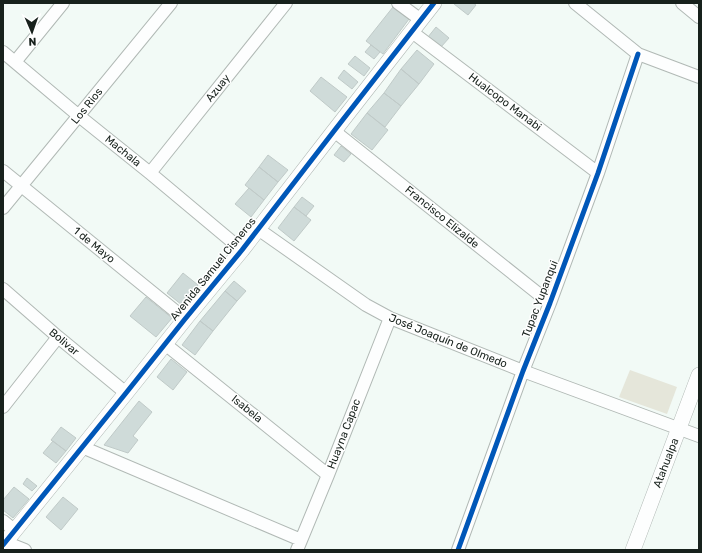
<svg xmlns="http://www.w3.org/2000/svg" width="702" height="553" font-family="Rubik,sans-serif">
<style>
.green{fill:#e5e6da}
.building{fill:#cfdbd9;stroke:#c0cac8}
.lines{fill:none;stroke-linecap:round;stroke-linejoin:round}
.minor-casing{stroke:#b1b9b5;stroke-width:14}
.tertiary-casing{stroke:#b1b9b5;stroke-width:16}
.minor{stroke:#fdfefe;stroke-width:12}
.tertiary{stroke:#fdfefe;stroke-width:15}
.cycleway-casing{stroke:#fff;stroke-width:8}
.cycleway{stroke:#0057b8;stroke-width:5}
.labels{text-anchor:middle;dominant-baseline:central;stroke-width:3;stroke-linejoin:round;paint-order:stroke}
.street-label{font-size:11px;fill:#17211c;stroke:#fff}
</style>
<rect width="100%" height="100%" fill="#f2faf6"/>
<!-- green -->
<path class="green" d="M630,370L677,387L667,414L619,397Z"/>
<!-- building -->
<path class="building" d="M455,3H473L476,5L468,15L454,4Z
M393,7L409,19L383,54L366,41Z
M436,27L449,38L441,47L428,37Z
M371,45L380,52L374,59L365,52Z
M417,50L434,64L419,84L401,69Z
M355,56L370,68L364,76L348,64Z
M401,69L419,84L401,106L384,93Z
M344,70L358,82L352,89L338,78Z
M321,77L347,97L335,112L310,91Z
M384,93L401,106L385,127L367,113Z
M367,113L388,130L372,150L351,134Z
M341,146L351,154L344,162L334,155Z
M268,155L288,170L278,182L259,167Z
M259,167L278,182L264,200L245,185Z
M249,188L264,200L251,217L235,204Z
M302,197L314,206L306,216L294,207Z
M294,207L311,220L294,241L278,228Z
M183,273L198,285L182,305L167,293Z
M234,281L246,291L237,301L225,291Z
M225,291L237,301L213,331L200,321Z
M146,297L172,318L156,337L130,316Z
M200,321L213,331L195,355L182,345Z
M171,359L187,372L173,390L157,377Z
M139,401L152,412L133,436L138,440L128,453L104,445Z
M61,427L76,438L66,451L51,440Z
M53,441L66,451L56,463L43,453Z
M27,478L37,486L32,491L23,484Z
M14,487L29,499L13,518L3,510V500Z
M63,497L78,509L61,530L46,517Z"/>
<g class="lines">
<defs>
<path id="minor" d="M398,3L421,20
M575,3L638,54L699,77
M682,3L699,17
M412,32L598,173
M3,52L79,116L150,173L242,250
M15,62L63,3
M334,131L550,303
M3,171L185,319
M150,173L286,3
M3,208L171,3
M258,229L366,305L390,318L523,371L699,436
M3,289L58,337L126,393
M165,344L328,475
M3,407L58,337
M82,447L301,540
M3,521L14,530
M5,542L25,550
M297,550L328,475L390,318
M458,550L523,371L550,303L598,173L638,54"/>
<path id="tertiary" d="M3,545L126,393L185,319L242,250L334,131L434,3
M633,550L699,375"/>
</defs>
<!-- minor casing -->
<use href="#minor" class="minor-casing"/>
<!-- tertiary casing -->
<use href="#tertiary" class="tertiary-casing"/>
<!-- minor -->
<use href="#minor" class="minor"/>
<!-- tertiary -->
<use href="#tertiary" class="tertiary"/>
<defs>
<path id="cycleway" d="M3,545L126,393L185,319L242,250L334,131L434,3
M458,550L523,371L550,303L598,173L638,54"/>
</defs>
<!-- cycleway casing -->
<use href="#cycleway" class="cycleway-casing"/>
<!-- cycleway -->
<use href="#cycleway" class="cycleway"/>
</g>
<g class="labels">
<!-- street labels -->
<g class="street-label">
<text transform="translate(218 88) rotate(-51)">Azuay</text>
<text transform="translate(505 102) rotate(37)">Hualcopo Manabi</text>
<text transform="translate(87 106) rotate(-51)">Los Rios</text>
<text transform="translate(123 151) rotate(39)">Machala</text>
<text transform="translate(442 217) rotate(39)">Francisco Elizalde</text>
<text transform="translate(94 245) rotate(39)">1 de Mayo</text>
<text transform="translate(213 269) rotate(-51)">Avenida Samuel Cisneros</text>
<text transform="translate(540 299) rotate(-69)">Tupac Yupanqui</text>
<text transform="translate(448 341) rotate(22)">José Joaquín de Olmedo</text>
<text transform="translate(64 342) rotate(40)">Bolivar</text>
<text transform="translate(247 409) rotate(39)">Isabela</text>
<text transform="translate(344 434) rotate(-69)">Huayna Capac</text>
<text transform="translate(666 463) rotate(-69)">Atahualpa</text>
</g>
</g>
<!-- border -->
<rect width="702" height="553" fill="none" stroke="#17211c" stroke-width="8"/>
<!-- north arrow -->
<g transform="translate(32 32) rotate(178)" stroke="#ffffff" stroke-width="3" paint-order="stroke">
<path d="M0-3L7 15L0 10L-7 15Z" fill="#17211c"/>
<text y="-6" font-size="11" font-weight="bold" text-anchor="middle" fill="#17211c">N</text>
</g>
</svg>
